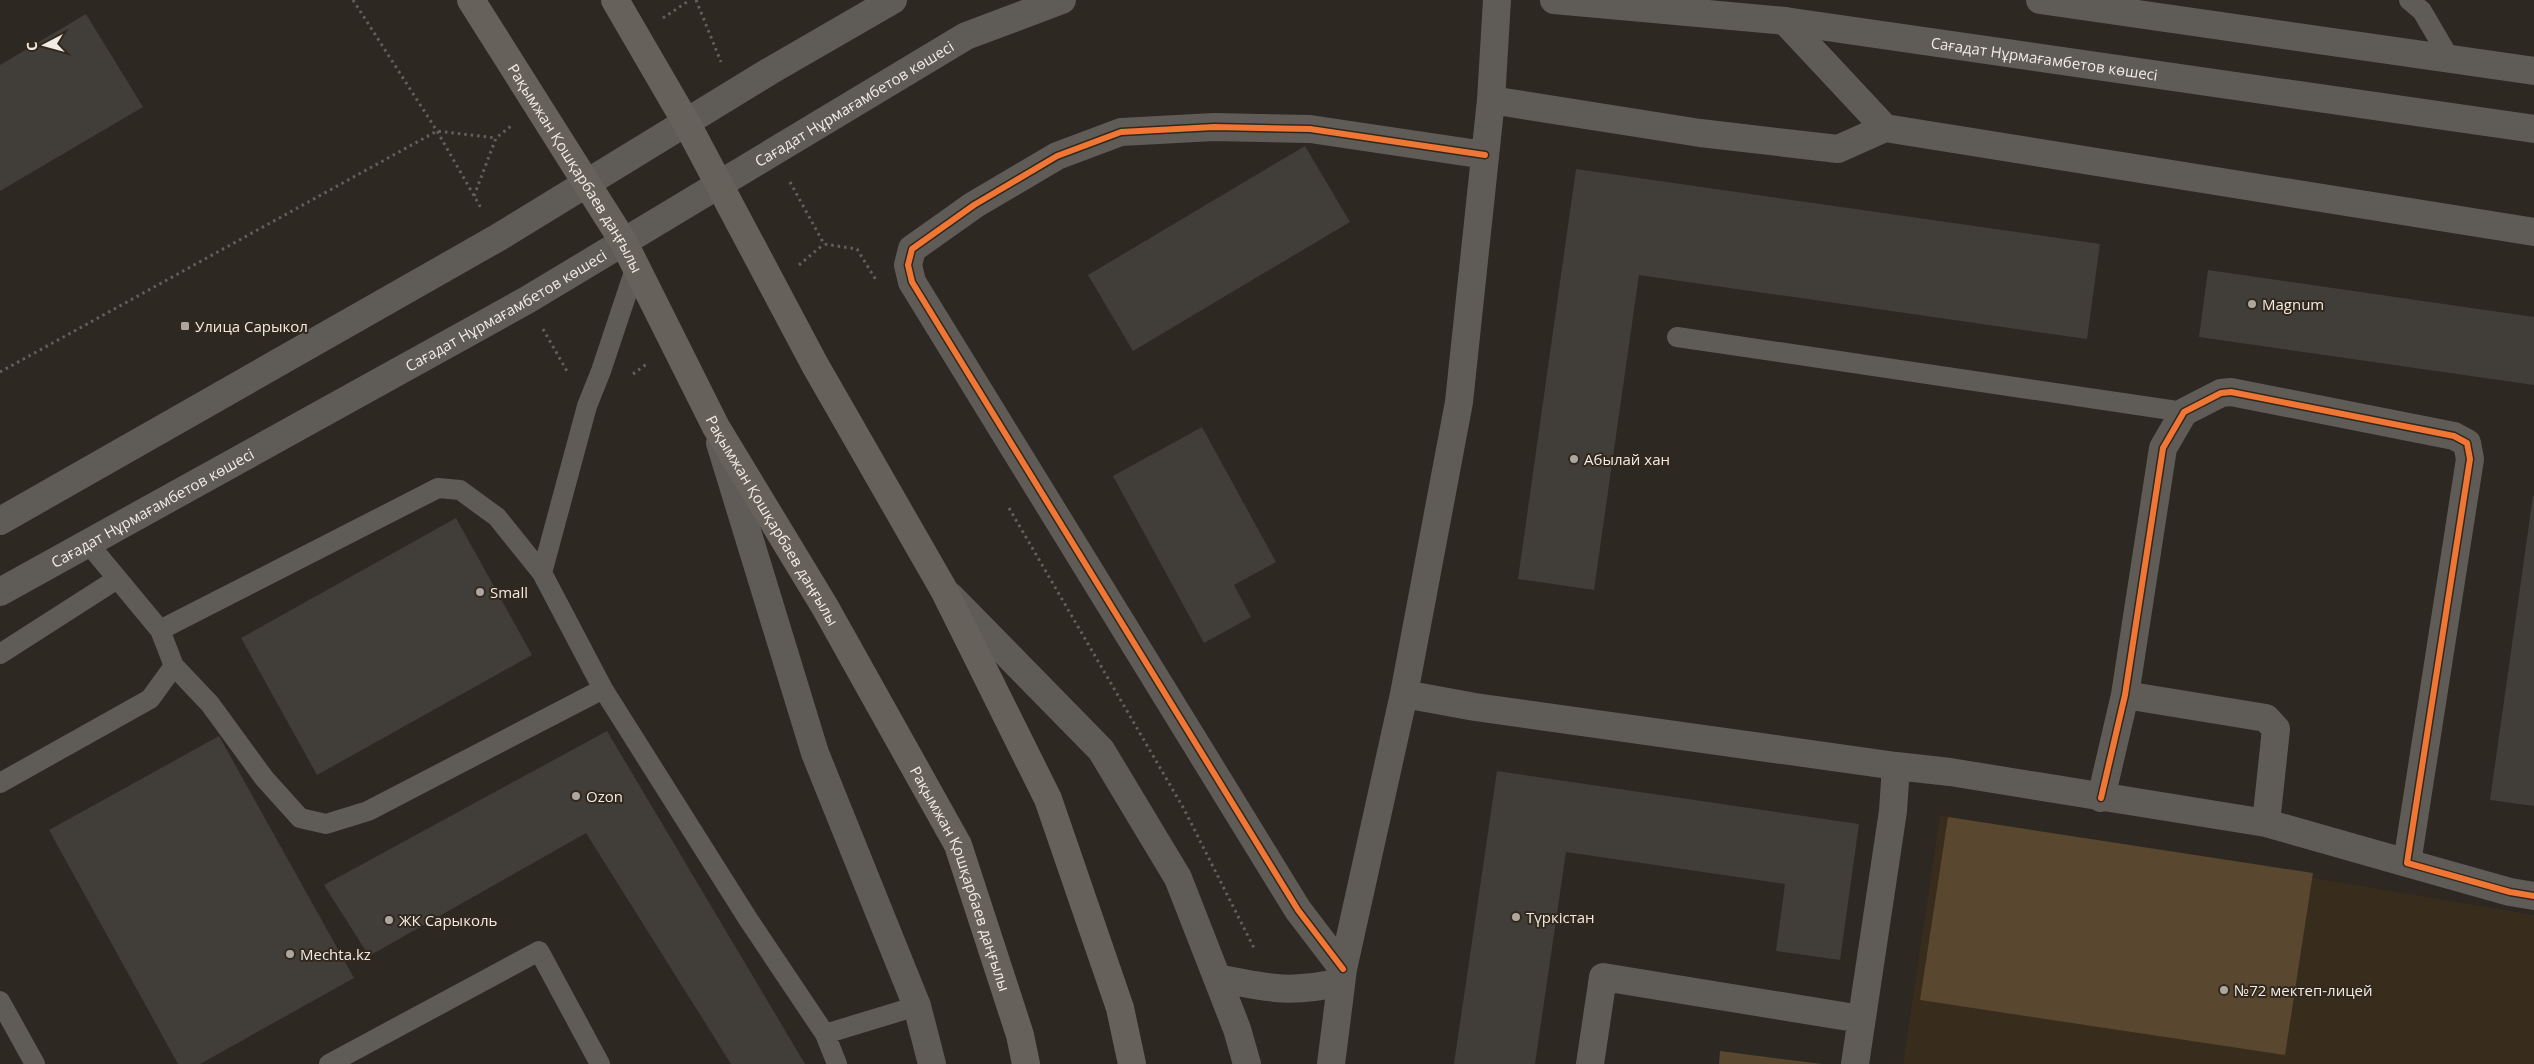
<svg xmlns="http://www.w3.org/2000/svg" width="2534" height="1064" font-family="'Open Sans',sans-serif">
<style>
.built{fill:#382c1d}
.green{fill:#5a472f}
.building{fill:#413d38}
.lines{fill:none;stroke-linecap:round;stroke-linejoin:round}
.path{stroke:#635f5b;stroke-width:3;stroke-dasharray:2.5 4;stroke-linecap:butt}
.service{stroke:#5f5b56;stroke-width:20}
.minor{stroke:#5f5b56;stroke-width:28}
.tertiary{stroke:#5f5b56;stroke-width:28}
.secondary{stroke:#66615a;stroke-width:28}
.cycleway-casing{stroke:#32281d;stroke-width:9}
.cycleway{stroke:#f07635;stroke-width:6}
.poi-dot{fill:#aca7a0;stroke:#32281d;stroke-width:2}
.labels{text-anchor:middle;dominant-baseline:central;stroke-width:4;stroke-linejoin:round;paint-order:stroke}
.street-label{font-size:15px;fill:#f1ebe4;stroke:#32281d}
.poi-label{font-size:15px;fill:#f1ebe4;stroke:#32281d;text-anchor:start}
</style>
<rect width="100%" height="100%" fill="#2d2822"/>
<!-- built -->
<path class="built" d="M1940,815L2534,915V1064H1903Z"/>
<!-- green -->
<path class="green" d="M1948,817L2313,873L2285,1055L1920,1000Z
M1720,1051L1822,1064H1719Z"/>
<!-- building -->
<path class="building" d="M86,14L143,107L0,191V65Z
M1305,146L1350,222L1133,351L1088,275Z
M1576,169L2100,244L2087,339L1639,275L1594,590L1518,579Z
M2208,270L2534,317V385L2199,337Z
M1202,427L1276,562L1234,585L1251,617L1204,643L1113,476Z
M2533,496H2534V806L2490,800Z
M456,518L532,655L317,775L241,638Z
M607,731L805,1064H731L586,833L369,956L324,885Z
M219,736L354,978L200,1064H178L49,830Z
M1497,771L1859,824L1840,960L1776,951L1785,884L1566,852L1535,1064H1454Z"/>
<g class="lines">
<!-- path -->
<path class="path" d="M353,0L437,131L481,208
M696,0L721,62
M663,18L690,0
M790,182L824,244L857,249L876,280
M474,196L496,138L511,126
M799,265L824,244
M543,329L568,373
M0,372L437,131L496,138
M633,374L648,363
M1009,508L1184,809L1255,950"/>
<!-- service -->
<path class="service" d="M2409,0L2422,11L2450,59
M1677,337L2184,412
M87,542L160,630L174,666L210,704L264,778L300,818L326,824L368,811L603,689
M542,573L587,406L601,371L636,266
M160,630L438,488L460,490L497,517L542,573L603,689L748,919L825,1034L837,1064
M0,654L117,579
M0,783L150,699L174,666
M0,1001L35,1064
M825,1034L917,1006
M329,1064L539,951L600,1064"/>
<!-- minor -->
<path class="minor" d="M1785,21L1885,128L2534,232
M1491,100L1700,133L1838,149L1885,128
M720,443L815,753L917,1006L932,1064
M950,596L1101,750L1178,878L1237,1029L1247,1064
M1404,694L1459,402L1491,100L1497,0
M2125,695L2266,718L2276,729L2266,823
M1896,766L1950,772L2266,823L2407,863
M2101,798L2125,695L2163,448L2184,412L2221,393L2231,392L2454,436L2467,443L2470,459L2407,863L2510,892L2534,896
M1343,969L1298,910L912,282L908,265L912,249L974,205L1057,156L1121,132L1214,127L1310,129L1485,155
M1217,978C1268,988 1290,994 1341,982
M1331,1064L1343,969L1404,694L1475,707L1896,766L1893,811L1855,1064
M1590,1064L1603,977L1861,1019"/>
<!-- tertiary -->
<g class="tertiary">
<path id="s1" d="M1554,0L1785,21L2534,129"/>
<path d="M2040,0L2534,71"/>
<path d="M0,521L499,237L770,71L893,0"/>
<path id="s2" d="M0,592L527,300L966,36L1062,0"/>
</g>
<!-- secondary -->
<g class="secondary">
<path id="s3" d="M471,0L623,241L716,427L825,607L958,845L1020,1035L1026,1064"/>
<path d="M615,0L687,124L815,365L944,590L1048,799L1120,1008L1132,1064"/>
</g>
<defs>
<path id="cycleway" d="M2101,798L2125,695L2163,448L2184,412L2221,393L2231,392L2454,436L2467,443L2470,459L2407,863L2510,892L2534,896
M1343,969L1298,910L912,282L908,265L912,249L974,205L1057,156L1121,132L1214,127L1310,129L1485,155"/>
</defs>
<!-- cycleway casing -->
<use href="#cycleway" class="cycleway-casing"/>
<!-- cycleway -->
<use href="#cycleway" class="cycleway"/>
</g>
<!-- markers -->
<g class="poi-dot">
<circle cx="2252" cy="304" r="5"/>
<rect x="180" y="321" width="10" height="10" rx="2.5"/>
<circle cx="1574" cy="459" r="5"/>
<circle cx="480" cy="592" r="5"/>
<circle cx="576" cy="796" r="5"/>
<circle cx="1516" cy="917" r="5"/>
<circle cx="389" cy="920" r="5"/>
<circle cx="290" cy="954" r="5"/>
<circle cx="2224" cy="990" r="5"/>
</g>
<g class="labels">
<!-- street labels -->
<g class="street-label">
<text stroke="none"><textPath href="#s1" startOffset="494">Сағадат Нұрмағамбетов көшесі</textPath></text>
<text stroke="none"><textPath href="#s2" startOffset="984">Сағадат Нұрмағамбетов көшесі</textPath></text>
<text stroke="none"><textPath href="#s3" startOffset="198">Рақымжан Қошқарбаев даңғылы</textPath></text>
<text stroke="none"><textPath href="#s2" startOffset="579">Сағадат Нұрмағамбетов көшесі</textPath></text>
<text stroke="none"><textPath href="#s2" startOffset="174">Сағадат Нұрмағамбетов көшесі</textPath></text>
<text stroke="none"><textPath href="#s3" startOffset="602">Рақымжан Қошқарбаев даңғылы</textPath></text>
<text stroke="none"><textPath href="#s3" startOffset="1008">Рақымжан Қошқарбаев даңғылы</textPath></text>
</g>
<!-- poi labels -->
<g class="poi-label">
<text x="2262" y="304">Magnum</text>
<text x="195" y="326">Улица Сарыкол</text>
<text x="1584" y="459">Абылай хан</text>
<text x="490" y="592">Small</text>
<text x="586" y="796">Ozon</text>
<text x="1526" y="917">Түркістан</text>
<text x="399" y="920">ЖК Сарыколь</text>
<text x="300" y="954">Mechta.kz</text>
<text x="2234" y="990">№72 мектеп-лицей</text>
</g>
</g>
<!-- north arrow -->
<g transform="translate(45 45) rotate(264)" stroke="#32281d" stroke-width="4" paint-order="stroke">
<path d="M0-4L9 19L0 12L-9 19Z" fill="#f1ebe4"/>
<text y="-8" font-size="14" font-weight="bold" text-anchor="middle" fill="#f1ebe4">С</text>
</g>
</svg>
